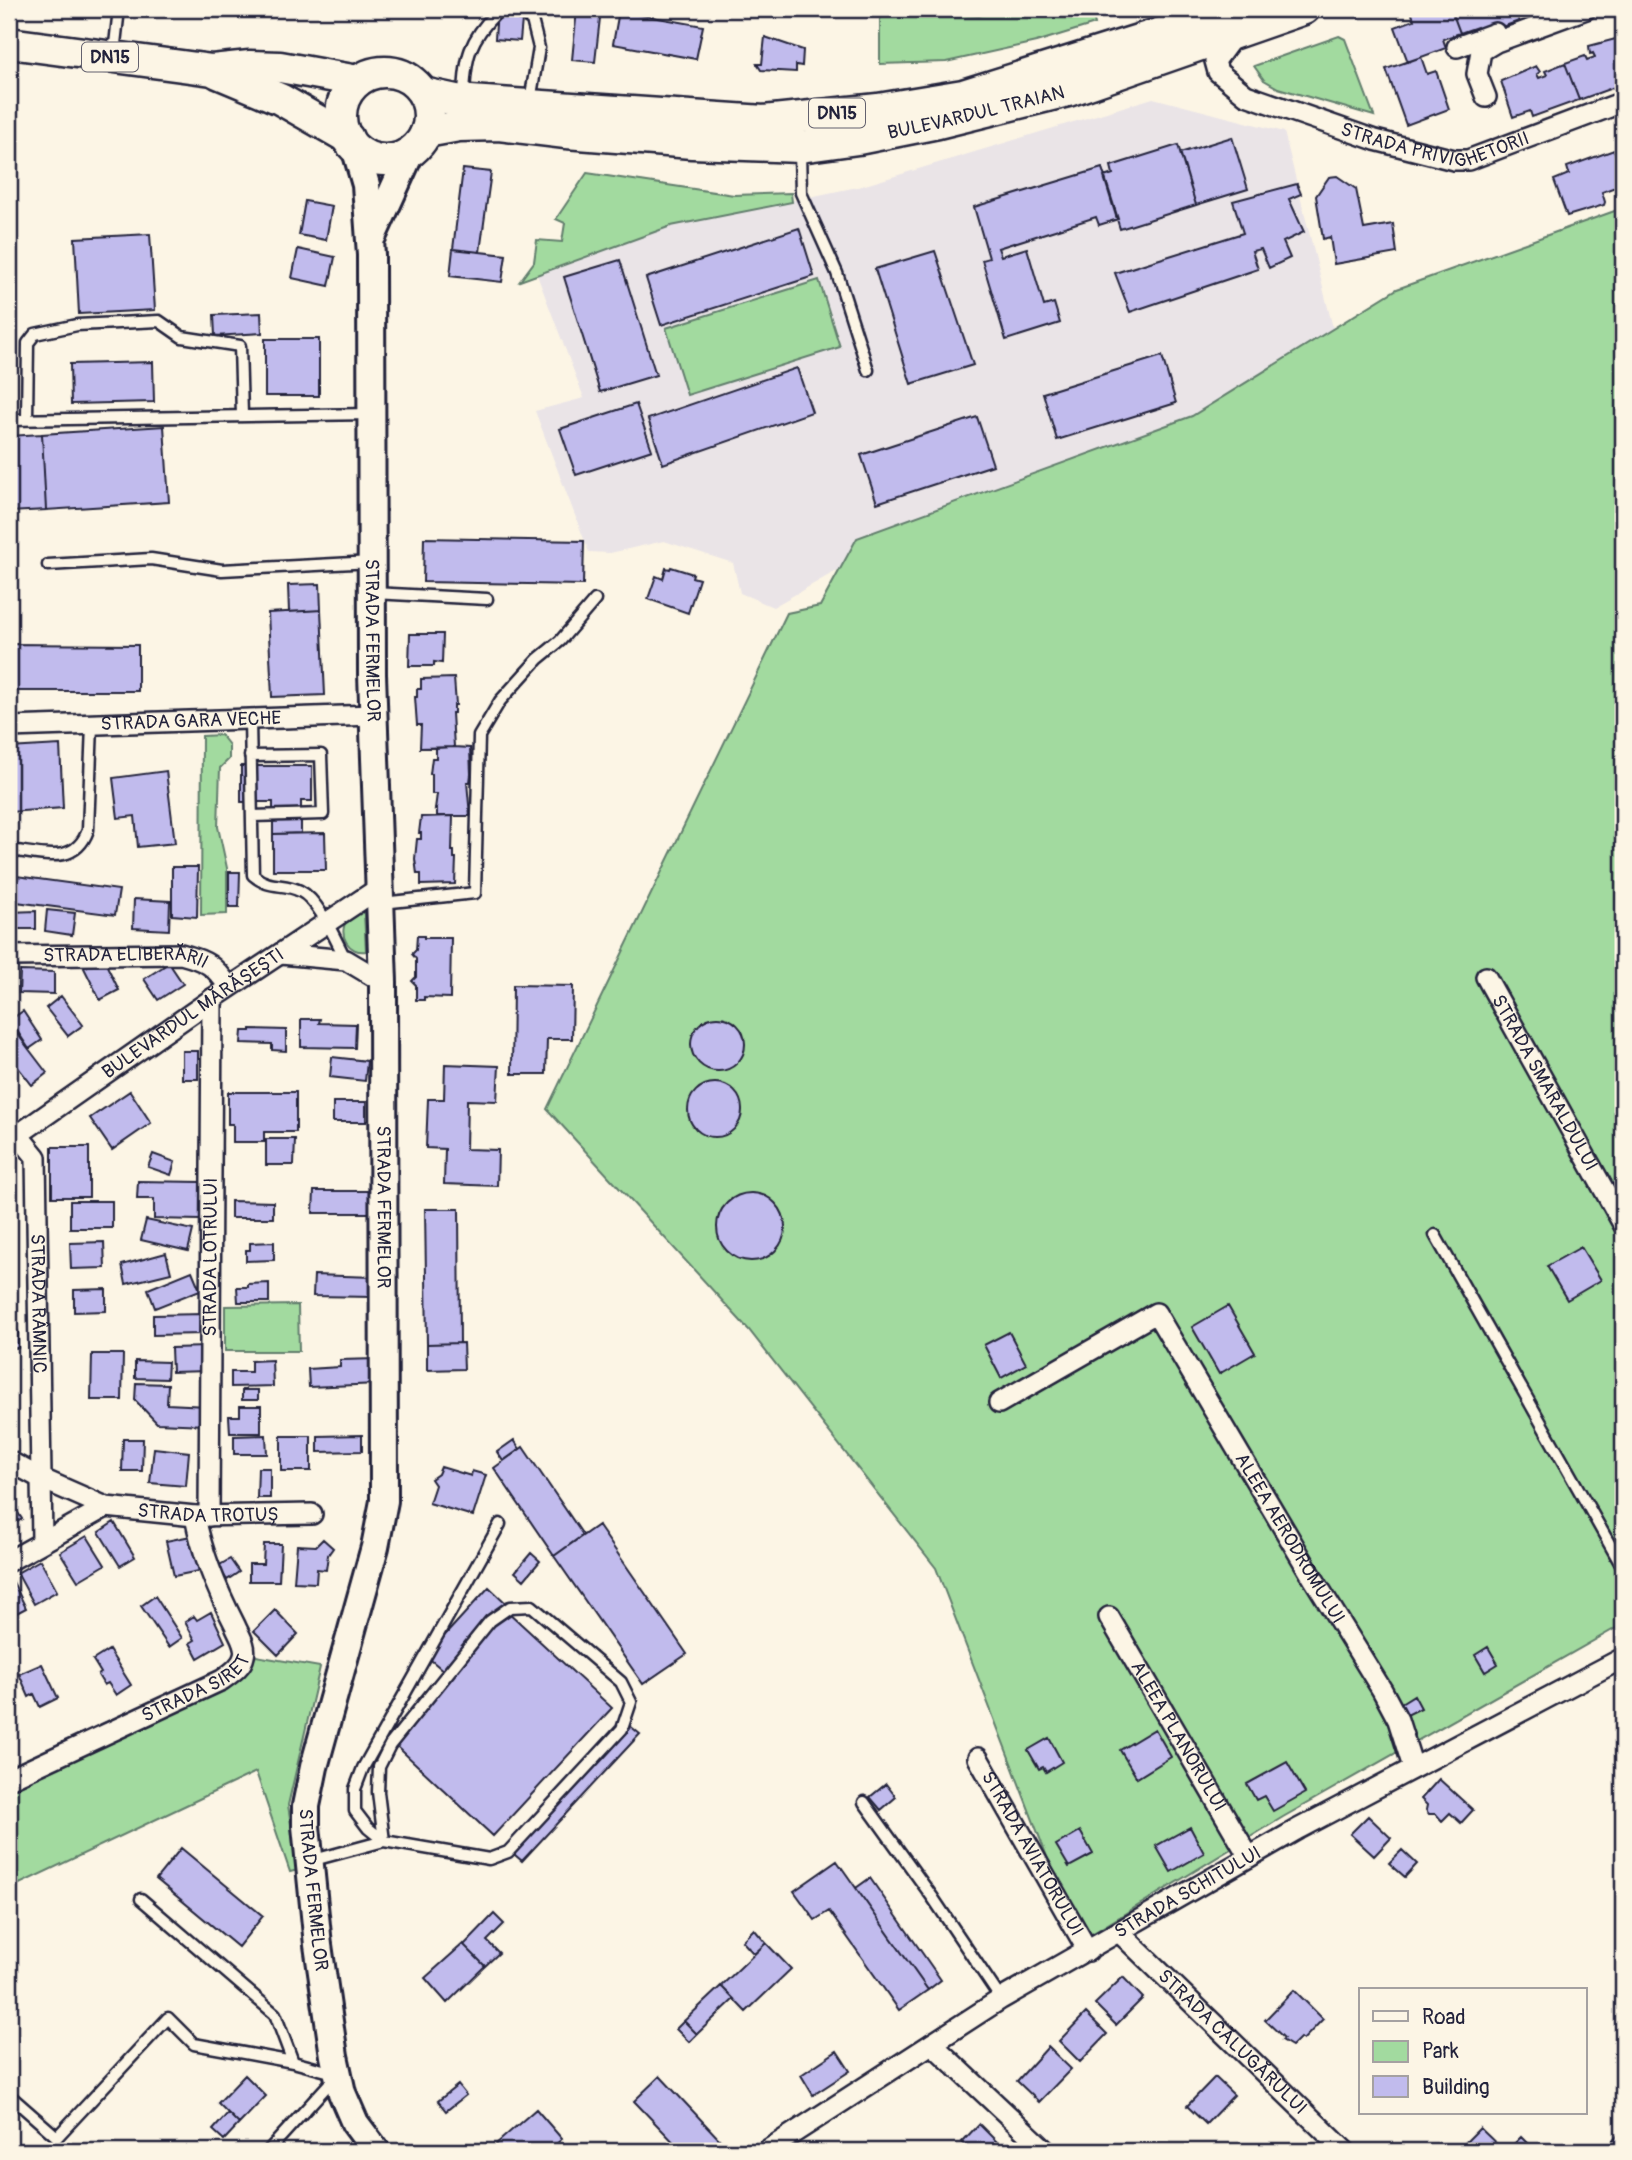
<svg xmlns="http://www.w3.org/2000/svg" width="1632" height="2160" font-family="Pangolin,sans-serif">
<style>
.built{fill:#eae4e7}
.green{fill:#a2da9f;stroke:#627e6d;stroke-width:2}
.building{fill:#c1bbed;stroke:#22223b;stroke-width:2}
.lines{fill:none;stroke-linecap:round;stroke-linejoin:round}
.lane-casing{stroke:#22223b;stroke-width:15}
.street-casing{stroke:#22223b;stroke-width:24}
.secondary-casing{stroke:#22223b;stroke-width:32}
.primary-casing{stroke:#22223b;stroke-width:35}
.lane{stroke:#fcf5e5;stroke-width:10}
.street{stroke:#fcf5e5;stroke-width:19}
.secondary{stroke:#fcf5e5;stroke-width:26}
.primary{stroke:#fcf5e5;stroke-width:30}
.labels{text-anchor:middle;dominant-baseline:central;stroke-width:5;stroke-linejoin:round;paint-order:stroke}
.shield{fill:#fcf5e5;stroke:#63616e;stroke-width:2}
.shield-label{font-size:18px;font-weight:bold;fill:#22223b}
.street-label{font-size:19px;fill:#22223b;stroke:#fcf5e5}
</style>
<rect width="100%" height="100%" fill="#fcf5e5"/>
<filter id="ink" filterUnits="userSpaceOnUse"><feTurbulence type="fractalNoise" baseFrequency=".0143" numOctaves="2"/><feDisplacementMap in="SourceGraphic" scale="14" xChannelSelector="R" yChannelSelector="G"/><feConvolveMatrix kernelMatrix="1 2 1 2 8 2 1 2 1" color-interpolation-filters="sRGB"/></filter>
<g filter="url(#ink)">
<!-- built -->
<path class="built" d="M1153,98L1284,132L1362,444L894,538L773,607L740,593L733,563L664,541L610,553L589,552L535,411L584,398L537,275L671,226L862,186Z"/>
<!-- green -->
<path class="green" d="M925,9H966L967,15L979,16L1000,9H1091L1095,24L1036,42L946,62L880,64V14L925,15Z
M1339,36L1345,39L1374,116L1278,88L1264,80L1254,66Z
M587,173L734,195L791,193L792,202L671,226L520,281L534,262L537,240L562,242L565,223L556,219Z
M1623,208V1624L1283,1817L1085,1938L1056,1880L936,1568L749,1330L547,1109L787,613L820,606L857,538L1192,416L1397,289Z
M819,280L840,347L687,395L666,328Z
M221,735L229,745V759L220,768L218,827L227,868V914L201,915L202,736Z
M362,910L364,913L366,951C349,954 337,935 347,920C350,916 357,913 362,910Z
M298,1305L299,1351H225V1306Z
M256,1656L320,1667L288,1805L298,1870L290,1872L256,1772L9,1889V1791L224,1687L243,1674Z"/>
<!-- building -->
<path class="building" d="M497,9H523L520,41L495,39Z
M577,9H601L595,62L572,60Z
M1418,9H1451L1460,33L1443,39L1446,48L1408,62L1395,27L1414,20L1411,11Z
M1451,9H1514L1519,21L1480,35L1477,27L1460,33Z
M619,11L703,26L696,59L613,44Z
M765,37L803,50L802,66L796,65V72L761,70L757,64H762Z
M1623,37V84L1579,100L1565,63L1585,56L1587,60L1595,57L1593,53L1590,54L1589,46Z
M1421,57L1427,74L1436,71L1449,109L1406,125L1386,69Z
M1565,63L1579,100L1532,117L1530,111L1513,117L1501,81L1536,66L1540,72L1537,74L1539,78L1547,75L1545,71Z
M1232,137L1248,189L1196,205L1180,153Z
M1178,145L1196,205L1120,229L1104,177L1113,174L1111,166Z
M1614,150L1623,176V184L1602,192L1605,202L1604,205L1567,216L1554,180L1569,174L1567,167Z
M1102,168L1118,219L1099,225L1096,217L998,248L1001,256L1027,248L1044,306L1054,303L1060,323L1006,340L982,260L989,258L974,207Z
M463,169L491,172L480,252L453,249Z
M1337,176L1356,189L1364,229L1393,224L1397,253L1334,264L1330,237L1323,239L1316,196L1329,177Z
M1297,184L1301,194L1289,199L1304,232L1283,242L1290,258L1269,268L1261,249L1252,251L1258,269L1130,312L1115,273L1243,233L1233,201Z
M305,201L332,206L326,240L299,235Z
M799,228L814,276L661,325L646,278Z
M150,234L155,310L79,314L75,238Z
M298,249L335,257L329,286L292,278Z
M453,249L506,255L502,282L450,276Z
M935,251L973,365L911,384L875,269Z
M620,260L656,375L600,392L564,277Z
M261,313L262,333L215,336L214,315Z
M265,339H319V396H265Z
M1162,356L1176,403L1057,440L1043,393Z
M153,362L154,402L71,404L70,364Z
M797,368L812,412L663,464L648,419Z
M636,404L652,450L576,475L560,429Z
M977,417L993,465L877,503L861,455Z
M164,426L169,502L46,510L42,434Z
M42,434L46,510L9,512V436Z
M424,538L584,541L583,585L423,582Z
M671,567L693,574L692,577L699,579L688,613L648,599L656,576L663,579L666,568L670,569Z
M320,584L321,610L289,612L288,585Z
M321,610L325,695L272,697L268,613Z
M410,634H443L442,663L434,662V666H409Z
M9,644L138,645V691H9Z
M454,678L456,705H454V713H452L454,747L420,748L421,725H417L415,697H417V689H421V679Z
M60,745L63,808L9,812V748Z
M454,747L470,748L471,774L470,782H467L470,816H437V808L435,809L437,794H432V774H430L432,758H436V748Z
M241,766H312V801H301V833L273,834V802H241Z
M166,771L175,843L138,847L135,816L118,818L113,778Z
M453,816L452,851H454V858H456L455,884L421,885V874H417L415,859L417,839H421V833H419L421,817Z
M325,833L326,870H273V834Z
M172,867H198L197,917L172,915Z
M229,872H240L239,907H229Z
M9,875L119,890L115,915L9,901Z
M134,899L170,901L169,930L133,928Z
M47,910L75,913L72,935L45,931Z
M36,911V929H9V912Z
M417,936H424V938H451L450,998L424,997V1000H416V985L412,981L416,977V959L412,954L416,950Z
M103,958L119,990L100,1000L84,968Z
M169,963L183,984L158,1000L144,979Z
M20,971L54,972V994L19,993Z
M513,985L573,986L572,1039H547L546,1074H512Z
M61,996L83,1025L68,1036L46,1008Z
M23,1011L42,1040L29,1049L10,1020Z
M691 1044a27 27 0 1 1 54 0a27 27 0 1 1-54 0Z
M301,1019H320L319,1023L356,1024L355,1048L301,1047Z
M12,1027L47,1073L32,1085L10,1057L9,1058V1029Z
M251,1029L286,1030V1051L272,1050V1044L241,1043L242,1031H251Z
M182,1051H198V1079H182Z
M332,1057L367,1061L365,1081L330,1077Z
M445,1064L499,1066L497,1101L467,1100L466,1149L498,1150L497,1186L444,1184L445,1149L426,1148L428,1099H444Z
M688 1110a27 27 0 1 1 54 0a27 27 0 1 1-54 0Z
M130,1091L151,1123L112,1150L90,1118Z
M228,1092H296V1132H264V1142H233V1124H228Z
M333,1102H366V1122H333Z
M266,1139H295L294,1165H266Z
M52,1147H89V1197H52Z
M153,1154L175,1162L171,1175L148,1167Z
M138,1181L201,1182L200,1220L154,1219V1199H137Z
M314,1191H379V1213H313Z
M717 1227a34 34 0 1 1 68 0a34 34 0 1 1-68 0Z
M70,1201H112V1228H70Z
M231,1201L273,1202V1218H231Z
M425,1209H459L460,1343L427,1344Z
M146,1220L193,1230L188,1251L141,1240Z
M104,1242L105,1268L71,1269L70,1243Z
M274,1242V1260L246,1261V1250H250V1243Z
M1581,1247L1601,1280L1567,1300L1547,1266Z
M166,1253L171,1273L126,1284L122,1265Z
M192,1271L200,1290L155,1308L148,1289Z
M314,1275L374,1277L373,1297L313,1296Z
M269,1283V1302H238L237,1287H248V1284Z
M106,1289V1311L74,1312V1290Z
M1228,1306L1255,1353L1219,1374L1192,1327Z
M203,1314V1334L153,1335V1315Z
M9,1331H18V1348H9Z
M1009,1332L1026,1364L1001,1378L984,1345Z
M463,1343L464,1369L427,1370V1344Z
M207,1347L208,1371L172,1372L171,1348Z
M92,1354H123L122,1400H91Z
M377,1359L378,1384L309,1387L308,1369L340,1367V1360Z
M272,1360L273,1386L231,1387V1372H251V1361Z
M135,1361L168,1362L167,1379L135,1378Z
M136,1383L168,1384L167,1404L207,1406L206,1425L157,1423L135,1400Z
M242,1390H258V1400H242Z
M240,1406H261V1433H230L229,1416H240Z
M266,1435L267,1454H234V1436Z
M362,1435V1451L318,1452V1436Z
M281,1436H311V1471H281Z
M123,1439H143L142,1471H122Z
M514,1440L520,1449L503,1461L497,1452Z
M523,1447L583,1535L554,1556L494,1468Z
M154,1448L189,1452L186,1486L150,1483Z
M441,1467L471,1476L472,1471L486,1475L473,1516L429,1503L435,1485L431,1479L438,1474Z
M258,1468H270V1498H257Z
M9,1499L22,1519L9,1527Z
M114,1522L135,1557L120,1566L99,1532Z
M598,1525L687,1654L643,1684L554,1556Z
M87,1536L105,1565L78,1581L60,1552Z
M191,1536L199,1571L174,1576L166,1541Z
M323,1539L333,1548L328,1555L326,1570L317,1569L316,1583L294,1582L297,1545L316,1546Z
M264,1544H281L279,1581H249V1564H263Z
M531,1553L540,1561L524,1580L515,1572Z
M230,1559L239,1572L227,1580L218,1566Z
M40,1560L57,1591L34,1604L17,1573Z
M11,1578L26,1608L9,1617V1579Z
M489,1587L506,1603L444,1671L426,1656Z
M155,1596L182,1638L169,1647L141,1606Z
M275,1610L298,1634L278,1655L254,1631Z
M506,1610L612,1708L493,1836L388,1738Z
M211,1612L225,1642L198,1658L190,1643L195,1640L185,1622L194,1616L197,1620Z
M1488,1647L1498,1664L1485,1672L1475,1655Z
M109,1650L131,1685L116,1695L108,1683L104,1685L98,1675L101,1673L93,1660Z
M42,1664L58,1698L40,1707L34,1694L29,1697L19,1674Z
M1414,1695L1421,1708L1407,1715L1401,1703Z
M624,1721L640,1734L522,1861L508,1849Z
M1155,1729L1171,1757L1137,1778L1120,1750Z
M1049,1738L1062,1762L1046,1772L1043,1767L1039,1769L1028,1750Z
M1287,1762L1305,1793L1273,1811L1264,1796L1256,1800L1247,1784Z
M1439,1779L1473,1810L1461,1823L1450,1813L1442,1821L1436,1814H1429L1426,1810L1427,1805L1421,1799Z
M886,1784L896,1797L881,1810L870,1797Z
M1368,1816L1391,1838L1374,1856L1350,1834Z
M1190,1827L1204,1853L1171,1872L1156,1846Z
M1080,1831L1093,1854L1069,1867L1056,1845Z
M181,1848L263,1916L238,1947L156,1879Z
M1402,1850L1417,1864L1405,1877L1389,1863Z
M837,1861L928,1990L899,2010L829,1911L815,1920L794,1891Z
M870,1878L941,1980L928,1990L856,1888Z
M494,1914L504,1924L487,1941L499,1953L485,1966L464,1945Z
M754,1929L766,1943L754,1954L742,1941Z
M766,1943L791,1969L746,2012L721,1986Z
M463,1944L485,1966L447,2003L425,1978Z
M1123,1977L1143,1998L1116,2025L1095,2004Z
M721,1986L734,1999L697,2034L684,2021Z
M1294,1990L1323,2019L1303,2040L1300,2038L1292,2046L1282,2040L1284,2038L1265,2020Z
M1086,2013L1107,2034L1080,2062L1059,2041Z
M684,2021L697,2034L689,2042L676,2029Z
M1048,2047L1071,2069L1039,2102L1017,2081Z
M837,2051L850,2071L813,2095L801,2075Z
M245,2075L266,2096L239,2124L218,2103Z
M660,2076L720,2140L709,2151H682L634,2101Z
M1215,2077L1234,2095L1206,2124L1187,2106Z
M458,2085L466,2095L446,2111L438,2101Z
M536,2109L562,2139L548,2151H502L496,2144Z
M228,2113L239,2124L224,2140L213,2130Z
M979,2124L1003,2148L1000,2151H972L962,2142Z
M1480,2128L1503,2150L1457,2151Z
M1623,2130V2151H1603Z
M1521,2137L1530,2146L1525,2151H1510L1508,2150Z"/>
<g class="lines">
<defs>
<path id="lane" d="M522,14L532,20L539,48L530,101
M114,53L119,9
M464,97C465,58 469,40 497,12
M800,151L801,193L837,273L868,370
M27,419L28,343L35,334L77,325L159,321L182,337L240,346L242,415
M9,420L372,414
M48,565L151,559L222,570L372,562
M373,593L487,599
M250,720L253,875C270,890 283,882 300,891C319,900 336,941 346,960
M250,756L321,755L323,814L252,816
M9,850C40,853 75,867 88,830L92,725
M382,903L475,893L479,736L500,701L538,659L560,641L595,600
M1435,1235L1623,1568
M864,1802L933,1898L1001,1999
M310,1861L384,1841L378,1792L379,1767L390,1745L490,1621L510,1607L532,1606L621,1682L631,1702L622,1729L508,1852L489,1859L384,1841L368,1828L355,1811V1789L363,1768L500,1524
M141,1899L275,2014L293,2062
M9,2095L57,2137L168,2018L194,2044L293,2062L338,2074L268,2151"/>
<g id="street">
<path id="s1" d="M1235,34L1215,61L1218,72L1246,95L1375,140L1454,160H1468L1623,102"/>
<path d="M1457,47L1495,33"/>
<path d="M1486,97L1477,74L1481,51L1496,42L1586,9"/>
<path id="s2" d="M9,727L373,715"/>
<path d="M281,954L346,960L383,982"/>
<path id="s3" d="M9,956L181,954C207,961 214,965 229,987"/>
<path id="s4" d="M1486,977L1623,1224"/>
<path id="s5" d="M18,1135L36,1157L42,1541"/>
<path id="s6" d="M9,1141L212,999L379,888"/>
<path id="s7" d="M999,1403L1156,1313L1313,1578L1382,1690L1398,1720L1413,1767"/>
<path id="s8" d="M9,1461L40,1478L106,1507L195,1516L312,1514"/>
<path id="s9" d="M209,1516L212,999"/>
<path d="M9,1561L106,1507"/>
<path id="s10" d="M1109,1617L1249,1857"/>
<path id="s11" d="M978,1758L1088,1951"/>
<path id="s12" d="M9,1779L222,1680C230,1674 242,1667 244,1656C247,1645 239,1635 235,1625C217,1590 202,1555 195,1516"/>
<path id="s13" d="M1119,1932L1345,2151"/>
<path d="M932,2044L1046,2151"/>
<path id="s14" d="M766,2151L1001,1999L1298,1829L1623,1658"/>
</g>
<g id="secondary">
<path id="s15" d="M355,147L366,185L371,255L372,674L383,982L384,1501L375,1547L314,1767L306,1806V1826L318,1945L334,2056L342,2093L355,2123L376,2151"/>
<path d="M373,235L411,151"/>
</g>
<g id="primary">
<path d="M9,43L212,70L250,66L280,67L358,81"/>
<circle cx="385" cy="116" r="44"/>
<path d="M218,73L280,99L348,138"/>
<path d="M423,93L456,100L764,121L878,109L963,95L1237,9"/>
<path id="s16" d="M426,132L459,126L499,125L566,133L692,143L800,147L858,139L938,123L1068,91L1304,9"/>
</g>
</defs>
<!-- lane casing -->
<use href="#lane" class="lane-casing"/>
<!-- street casing -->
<use href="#street" class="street-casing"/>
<!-- secondary casing -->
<use href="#secondary" class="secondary-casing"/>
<!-- primary casing -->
<use href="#primary" class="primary-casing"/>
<!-- lane -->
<use href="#lane" class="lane"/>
<!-- street -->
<use href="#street" class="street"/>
<!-- secondary -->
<use href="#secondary" class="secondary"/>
<!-- primary -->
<use href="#primary" class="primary"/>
</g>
</g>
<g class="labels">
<!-- shield labels -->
<g class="shield">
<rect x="82" y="42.5" width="56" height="29" rx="5"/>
<rect x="809" y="98.5" width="56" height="29" rx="5"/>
</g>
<g class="shield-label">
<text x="110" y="57">DN15</text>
<text x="837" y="113">DN15</text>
</g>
<!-- street labels -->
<g class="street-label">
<text stroke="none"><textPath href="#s16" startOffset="555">BULEVARDUL TRAIAN</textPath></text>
<text stroke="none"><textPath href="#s1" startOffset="280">STRADA PRIVIGHETORII</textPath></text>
<text stroke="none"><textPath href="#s15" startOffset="495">STRADA FERMELOR</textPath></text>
<text stroke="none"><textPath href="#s2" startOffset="182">STRADA GARA VECHE</textPath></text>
<text stroke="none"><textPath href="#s3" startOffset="117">STRADA ELIBERĂRII</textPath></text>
<text stroke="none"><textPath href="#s6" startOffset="224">BULEVARDUL MĂRĂȘEȘTI</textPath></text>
<text stroke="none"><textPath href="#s4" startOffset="121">STRADA SMARALDULUI</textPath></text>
<text stroke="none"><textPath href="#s15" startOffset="1062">STRADA FERMELOR</textPath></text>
<text stroke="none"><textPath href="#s9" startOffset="259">STRADA LOTRULUI</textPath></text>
<text stroke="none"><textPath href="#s5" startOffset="175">STRADA RÂMNIC</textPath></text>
<text stroke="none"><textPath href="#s8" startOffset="210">STRADA TROTUȘ</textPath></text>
<text stroke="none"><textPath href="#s7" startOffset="443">ALEEA AERODROMULUI</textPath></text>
<text stroke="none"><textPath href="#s12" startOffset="208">STRADA SIRET</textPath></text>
<text stroke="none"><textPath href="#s10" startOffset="138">ALEEA PLANORULUI</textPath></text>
<text stroke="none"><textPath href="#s11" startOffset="110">STRADA AVIATORULUI</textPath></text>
<text stroke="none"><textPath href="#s15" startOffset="1755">STRADA FERMELOR</textPath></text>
<text stroke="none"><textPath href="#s14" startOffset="495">STRADA SCHITULUI</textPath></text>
<text stroke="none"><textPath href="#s13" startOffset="158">STRADA CĂLUGĂRULUI</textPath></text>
</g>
</g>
<!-- margin -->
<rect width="1632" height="2160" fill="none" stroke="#fcf5e5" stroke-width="35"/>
<rect x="18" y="18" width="1597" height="2125" fill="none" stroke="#22223b" stroke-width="2.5" filter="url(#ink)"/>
<!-- legend -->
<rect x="1359" y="1988" width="228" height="126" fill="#fcf5e5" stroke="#a5a1a1" stroke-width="2"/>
<rect x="1373" y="2011" width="35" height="10" fill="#fcf5e5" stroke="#a5a1a1" stroke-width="2"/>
<text x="1422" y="2024" font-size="21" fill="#22223b">Road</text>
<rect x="1373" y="2041" width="35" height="21" fill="#a2da9f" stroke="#a5a1a1" stroke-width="2"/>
<text x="1422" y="2058" font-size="21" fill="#22223b">Park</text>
<rect x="1373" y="2076" width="35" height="21" fill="#c1bbed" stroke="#a5a1a1" stroke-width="2"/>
<text x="1422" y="2094" font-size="21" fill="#22223b">Building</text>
</svg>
